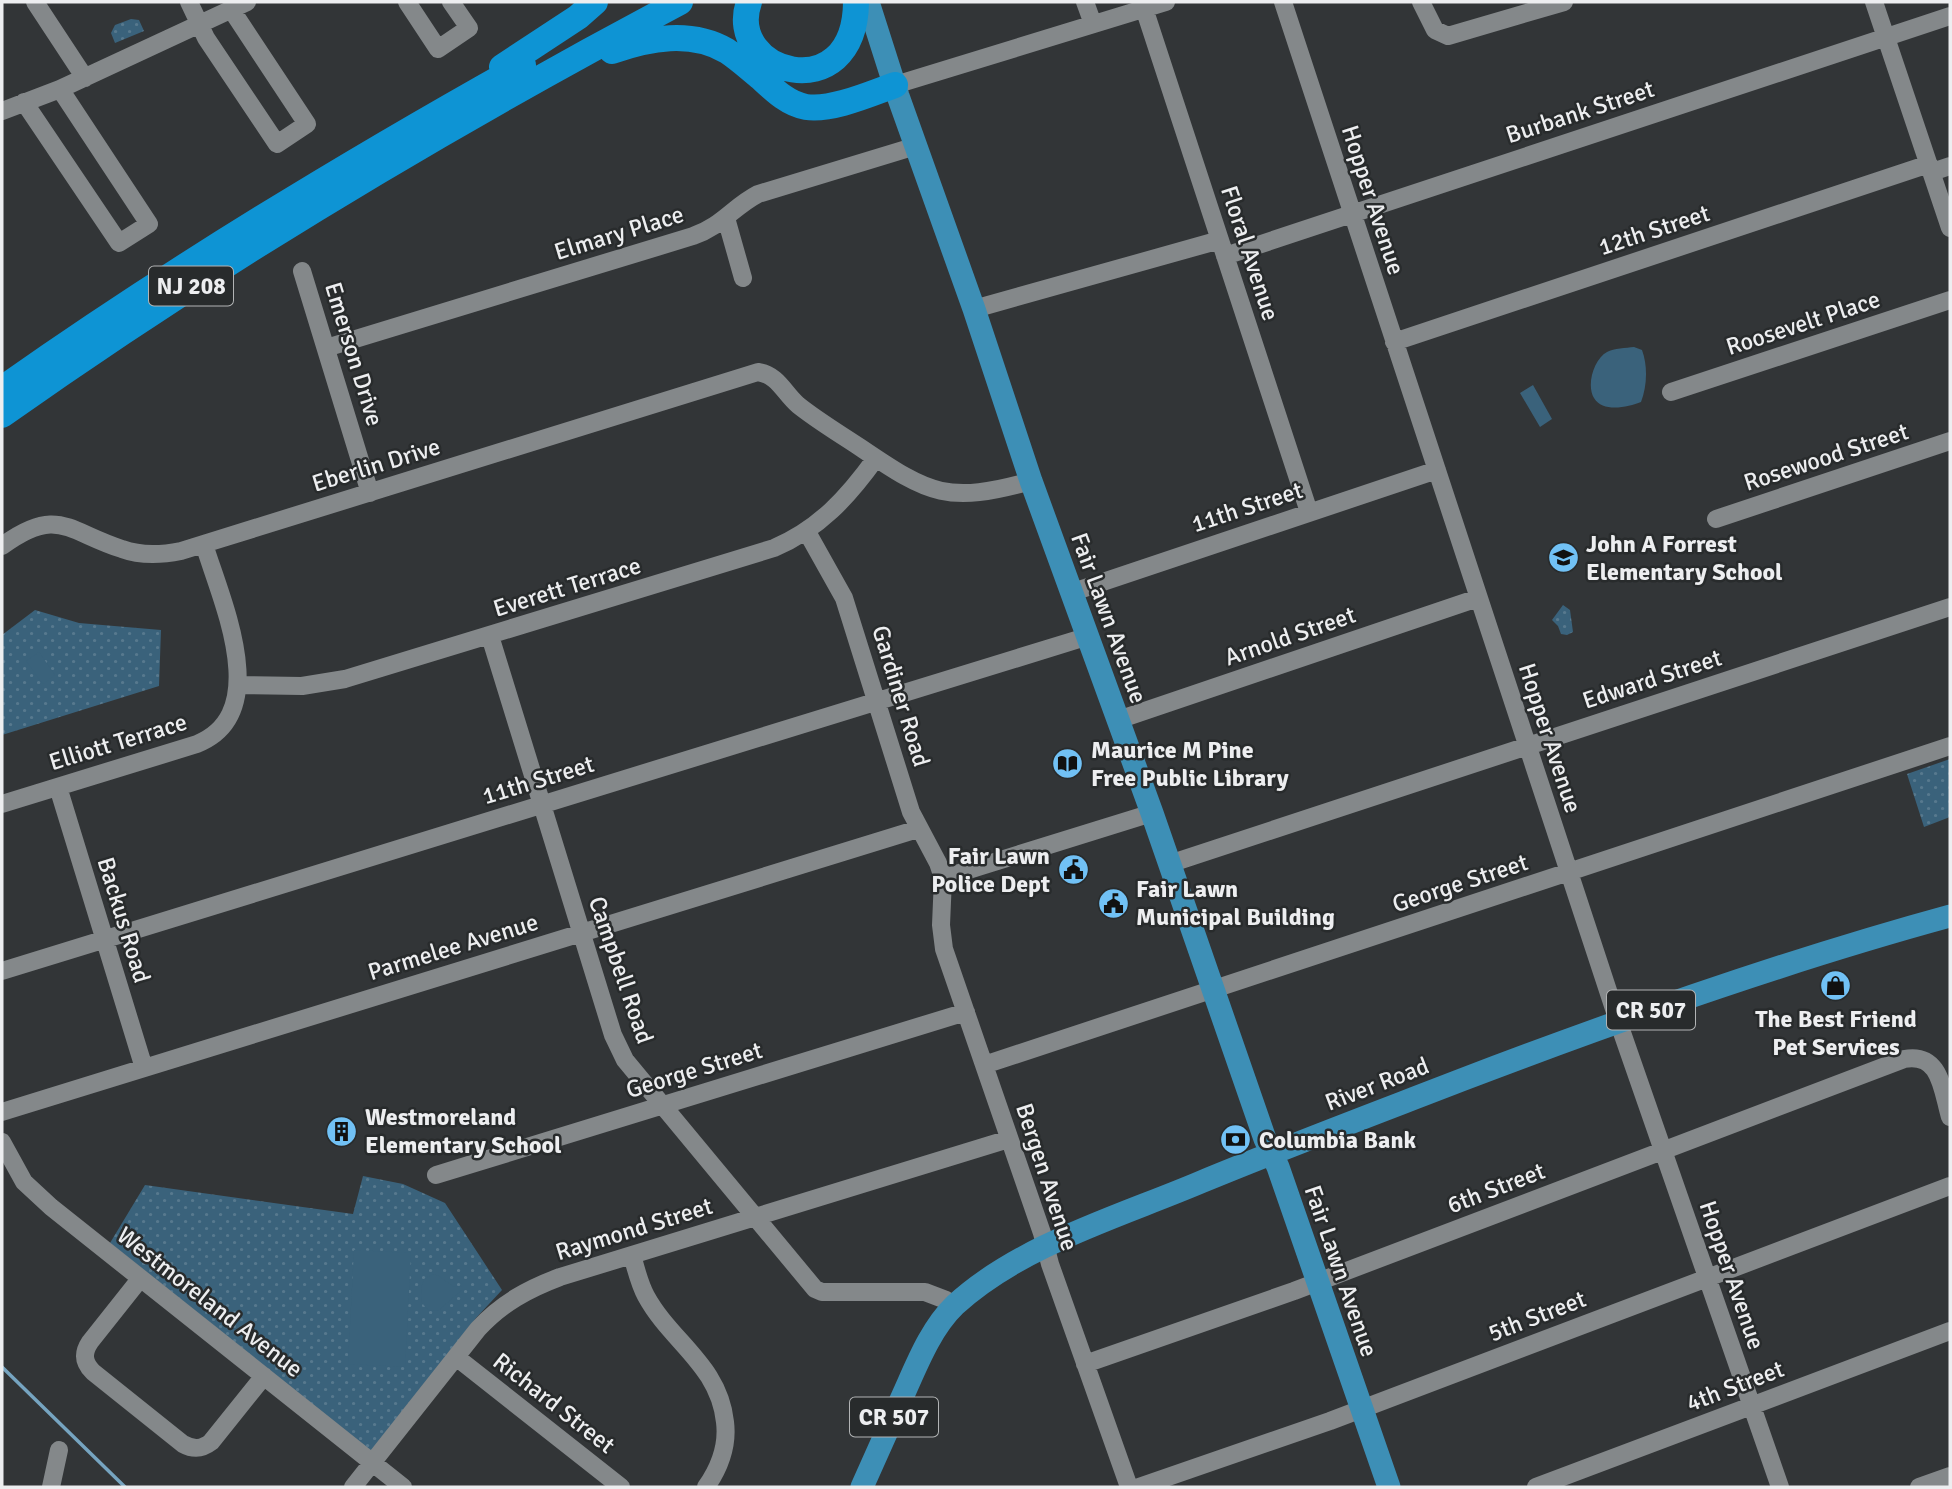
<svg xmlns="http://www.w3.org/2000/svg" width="1952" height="1489" font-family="Signika,sans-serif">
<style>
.grass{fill:url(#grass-dots)}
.pitch{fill:#3a627b}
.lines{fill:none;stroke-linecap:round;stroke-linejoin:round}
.stream{stroke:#76a4c0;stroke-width:3.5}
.minor{stroke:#84888a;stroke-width:18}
.major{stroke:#3d8fb6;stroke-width:23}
.highway{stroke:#0e94d4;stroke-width:26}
.labels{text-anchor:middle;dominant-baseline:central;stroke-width:5;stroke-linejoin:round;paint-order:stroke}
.shield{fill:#282b2c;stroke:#b2b4b5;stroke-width:2}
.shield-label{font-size:23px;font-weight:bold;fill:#edeef0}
.street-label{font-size:24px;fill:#edeef0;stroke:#282b2c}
.poi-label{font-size:24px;font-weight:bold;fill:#edeef0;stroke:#282b2c;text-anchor:start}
</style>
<defs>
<pattern id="grass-dots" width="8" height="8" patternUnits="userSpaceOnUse" patternTransform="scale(1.75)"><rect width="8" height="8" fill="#3a627b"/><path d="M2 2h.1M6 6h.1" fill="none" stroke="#57798e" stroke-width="1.8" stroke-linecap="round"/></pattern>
</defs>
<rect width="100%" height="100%" fill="#323537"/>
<!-- grass -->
<path class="grass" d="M131,19L139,20L144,31L115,43L111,33L115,25Z
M1563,605L1570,610L1573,632L1567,635L1561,634L1558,626L1552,620Z
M35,610L79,623L161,630L159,686L2,735V635Z
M1950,759V817L1924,827L1907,774Z
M363,1176L403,1184L445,1203L502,1290L476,1318L371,1451L110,1243L145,1185L353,1214Z"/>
<!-- pitch -->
<path class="pitch" d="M1634,347L1642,350C1648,366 1647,387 1641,402C1628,407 1603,413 1594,398C1586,385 1594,359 1607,352C1614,348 1626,348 1634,347Z
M1533,385L1552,419L1540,427L1520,393Z
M39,652L55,675L43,684L26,661Z
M354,1250L411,1253L405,1367L348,1364Z
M433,1274L439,1276L454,1287L462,1286V1290L439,1310L429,1311L422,1303L421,1288L424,1279Z"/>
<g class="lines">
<!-- stream -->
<path class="stream" d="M2,1367L125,1487"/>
<!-- minor -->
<path class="minor" d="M35,2L85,78
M189,2L206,38L277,144L307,124L231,9
M407,2L438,49L469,28L451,2
M1085,2L1093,24
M1283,2L1618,1021L1780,1487
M1421,2L1435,30L1448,36L1564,2
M1874,2L1950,228
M1144,8L1309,512
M895,85L1166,2
M24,102L119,243L149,224L60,89
M2,111L60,89L247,2
M1932,172L1950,166
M726,218L743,278
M1225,256L1950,16
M302,271L370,493
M974,309L1220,240
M1394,342L1929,164
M326,348L693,236C722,226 733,207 758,194L916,146
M1671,392L1950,300
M1716,519L1950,441
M807,532L844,598L911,812L938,863L943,878L941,925L944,949L1042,1233L1050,1264L1129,1487
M2,546C58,505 68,532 122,549C141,556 161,555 181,551L758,372C778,375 784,393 798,405C818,421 840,434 861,448C930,495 948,504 1031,481
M1073,592L1437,470
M490,636L613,1035L625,1060L815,1289L822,1292H925L946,1300L952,1308
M238,685L302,686L345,679L774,548C819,529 848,497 876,458
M1118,720L1478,598
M58,787L144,1068
M2,804L197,744C274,713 221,600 204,544
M1169,864L1950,607
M943,878L1152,813
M2,971L1089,636
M984,1065L1950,746
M2,1112L918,829
M2,1142L24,1182L51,1207L403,1487
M436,1175L966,1012
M632,1255C636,1269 639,1283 646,1296C671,1342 719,1365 725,1422C728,1446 720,1467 706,1487
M140,1279L90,1342C82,1354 84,1363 93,1372L183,1444C194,1450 202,1449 211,1442L264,1376
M456,1357L621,1487
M1085,1364L1294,1291L1904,1059C1941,1052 1942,1090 1950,1117
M51,1487L59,1450
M353,1487L478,1329C502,1303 528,1289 560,1277L1009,1139
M1139,1487L1330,1421L1950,1186
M1536,1487L1950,1331
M1919,1487L1950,1476"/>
<!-- major -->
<path class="major" d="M868,2L898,96L974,309L1031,481L1152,813L1265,1139L1278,1167L1389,1487
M862,1487C876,1456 890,1425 904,1393C917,1364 931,1328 955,1305C1020,1245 1121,1216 1201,1182C1288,1146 1376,1113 1464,1079C1624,1018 1785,961 1950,916"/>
<!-- highway -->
<path class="highway" d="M749,2C724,73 855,111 856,2
M612,51C649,38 691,30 727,51C739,59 750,69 761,78C774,90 788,104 806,107C831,111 870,94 895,85
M502,67L578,17L595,2
M2,389C169,271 344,165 523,65
M2,415C218,262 446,126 680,2"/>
</g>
<!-- icons -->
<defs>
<symbol id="school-disc" viewBox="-11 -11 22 22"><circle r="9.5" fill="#71c1f5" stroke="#282b2c"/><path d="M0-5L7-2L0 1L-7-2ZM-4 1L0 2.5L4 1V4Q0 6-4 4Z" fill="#111"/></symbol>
<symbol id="library-disc" viewBox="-11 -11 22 22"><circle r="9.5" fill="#71c1f5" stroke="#282b2c"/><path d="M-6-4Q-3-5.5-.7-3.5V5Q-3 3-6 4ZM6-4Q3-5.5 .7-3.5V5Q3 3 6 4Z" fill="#111"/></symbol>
<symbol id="civic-disc" viewBox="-11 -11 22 22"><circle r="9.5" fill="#71c1f5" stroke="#282b2c"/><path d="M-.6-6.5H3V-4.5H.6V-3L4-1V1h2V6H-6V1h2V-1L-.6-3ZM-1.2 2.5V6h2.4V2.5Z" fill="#111"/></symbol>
<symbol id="shop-disc" viewBox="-11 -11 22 22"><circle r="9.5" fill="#71c1f5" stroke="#282b2c"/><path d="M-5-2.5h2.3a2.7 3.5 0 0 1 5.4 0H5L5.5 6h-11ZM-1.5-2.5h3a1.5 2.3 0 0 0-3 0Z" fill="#111"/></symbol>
<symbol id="building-disc" viewBox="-11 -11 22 22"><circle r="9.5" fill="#71c1f5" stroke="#282b2c"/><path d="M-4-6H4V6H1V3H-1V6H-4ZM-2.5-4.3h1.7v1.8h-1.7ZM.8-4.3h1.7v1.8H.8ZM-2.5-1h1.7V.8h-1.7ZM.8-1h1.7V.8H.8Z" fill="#111"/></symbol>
<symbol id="bank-disc" viewBox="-11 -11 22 22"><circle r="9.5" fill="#71c1f5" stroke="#282b2c"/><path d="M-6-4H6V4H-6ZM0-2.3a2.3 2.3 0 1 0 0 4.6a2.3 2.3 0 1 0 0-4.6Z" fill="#111"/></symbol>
</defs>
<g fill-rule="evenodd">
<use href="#school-disc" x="1546" y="540" width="35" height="35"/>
<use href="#library-disc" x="1050" y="746" width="35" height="35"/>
<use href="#civic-disc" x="1056" y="852" width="35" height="35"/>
<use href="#civic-disc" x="1096" y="886" width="35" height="35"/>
<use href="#shop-disc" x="1818" y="968" width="35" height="35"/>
<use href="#building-disc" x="324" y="1114" width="35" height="35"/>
<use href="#bank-disc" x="1218" y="1122" width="35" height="35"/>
</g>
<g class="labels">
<!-- shield labels -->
<g class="shield">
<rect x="149" y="266.5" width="84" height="39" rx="5"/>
<rect x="1607" y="990.5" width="88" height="39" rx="5"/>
<rect x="850" y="1397.5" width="88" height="39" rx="5"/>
</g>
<g class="shield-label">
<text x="191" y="286">NJ 208</text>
<text x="1651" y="1010">CR 507</text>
<text x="894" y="1417">CR 507</text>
</g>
<!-- street labels -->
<g class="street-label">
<text transform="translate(1580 112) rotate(-18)">Burbank Street</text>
<text transform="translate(1373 200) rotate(72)">Hopper Avenue</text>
<text transform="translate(1654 230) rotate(-18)">12th Street</text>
<text transform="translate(619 233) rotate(-17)">Elmary Place</text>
<text transform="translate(1250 253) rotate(72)">Floral Avenue</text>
<text transform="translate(1803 323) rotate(-18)">Roosevelt Place</text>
<text transform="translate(354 354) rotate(73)">Emerson Drive</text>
<text transform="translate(1826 457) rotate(-18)">Rosewood Street</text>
<text transform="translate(376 465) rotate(-17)">Eberlin Drive</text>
<text transform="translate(1247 507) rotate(-18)">11th Street</text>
<text transform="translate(567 587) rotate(-17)">Everett Terrace</text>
<text transform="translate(1109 618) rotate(70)">Fair Lawn Avenue</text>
<text transform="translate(1290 636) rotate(-19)">Arnold Street</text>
<text transform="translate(1652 679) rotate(-18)">Edward Street</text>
<text transform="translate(901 696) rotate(73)">Gardiner Road</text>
<text transform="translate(1550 738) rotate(72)">Hopper Avenue</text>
<text transform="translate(118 742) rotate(-17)">Elliott Terrace</text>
<text transform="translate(538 780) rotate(-17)">11th Street</text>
<text transform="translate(1460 883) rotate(-18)">George Street</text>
<text transform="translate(124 920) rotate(73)">Backus Road</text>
<text transform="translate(453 947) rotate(-17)">Parmelee Avenue</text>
<text transform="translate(621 970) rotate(71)">Campbell Road</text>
<text transform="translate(694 1070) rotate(-17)">George Street</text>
<text transform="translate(1377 1084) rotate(-21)">River Road</text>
<text transform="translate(1047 1177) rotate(72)">Bergen Avenue</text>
<text transform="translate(1496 1188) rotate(-21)">6th Street</text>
<text transform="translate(634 1229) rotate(-17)">Raymond Street</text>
<text transform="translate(1341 1271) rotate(71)">Fair Lawn Avenue</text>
<text transform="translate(1732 1275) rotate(71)">Hopper Avenue</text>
<text transform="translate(210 1302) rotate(38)">Westmoreland Avenue</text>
<text transform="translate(1537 1316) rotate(-21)">5th Street</text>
<text transform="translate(1735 1386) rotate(-21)">4th Street</text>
<text transform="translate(554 1403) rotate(38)">Richard Street</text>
</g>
<!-- poi labels -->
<g class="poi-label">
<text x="1586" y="544">John A Forrest<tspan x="1586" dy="28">Elementary School</tspan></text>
<text x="1091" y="750">Maurice M Pine<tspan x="1091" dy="28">Free Public Library</tspan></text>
<text x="1050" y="856" text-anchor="end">Fair Lawn<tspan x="1050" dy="28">Police Dept</tspan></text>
<text x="1136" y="889">Fair Lawn<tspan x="1136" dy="28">Municipal Building</tspan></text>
<text x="1836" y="1019" text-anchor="middle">The Best Friend<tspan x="1836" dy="28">Pet Services</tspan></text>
<text x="365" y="1117">Westmoreland<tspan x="365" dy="28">Elementary School</tspan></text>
<text x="1259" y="1140">Columbia Bank</text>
</g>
</g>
<!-- border -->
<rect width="1952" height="1489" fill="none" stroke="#edeef0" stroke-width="7"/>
</svg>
